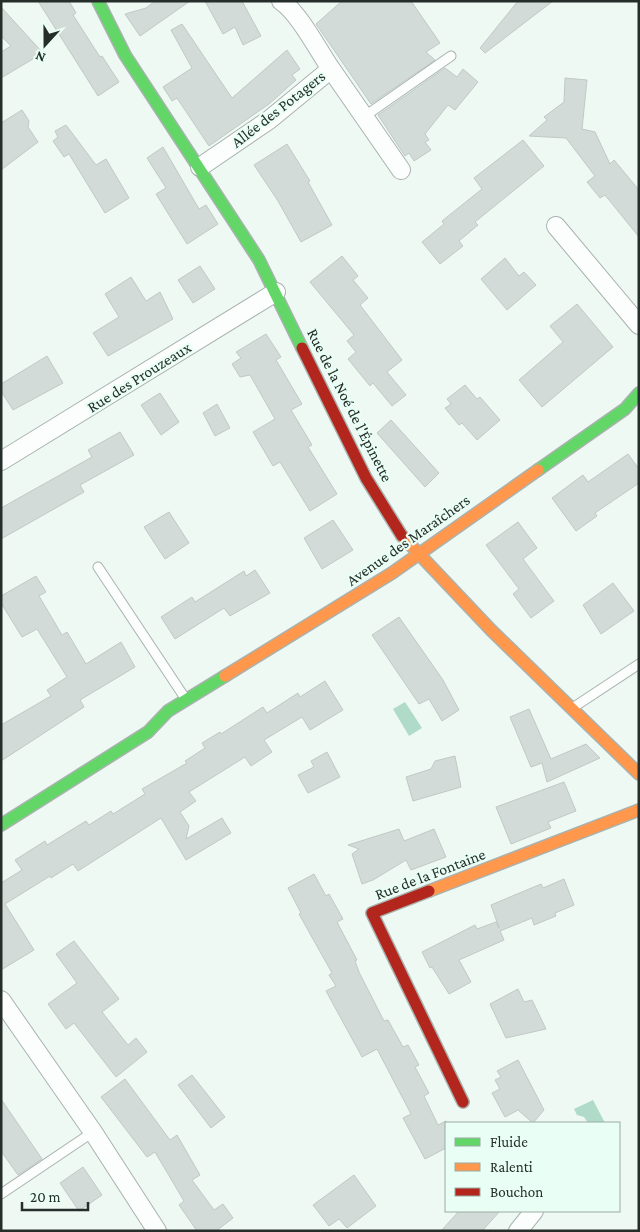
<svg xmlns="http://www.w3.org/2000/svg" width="640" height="1232" font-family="'Crimson Pro',serif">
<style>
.water{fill:#afdbc8}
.building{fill:#d2dbd7;stroke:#c0c9c5}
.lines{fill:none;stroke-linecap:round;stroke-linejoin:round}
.lane-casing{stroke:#a9b2ae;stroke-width:11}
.street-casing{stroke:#a9b2ae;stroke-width:20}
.fast-casing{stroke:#a9b2ae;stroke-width:14}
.slow-casing{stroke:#a9b2ae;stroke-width:14}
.jam-casing{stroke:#a9b2ae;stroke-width:14}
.lane{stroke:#fcfefd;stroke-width:9}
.street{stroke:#fcfefd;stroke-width:18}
.fast{stroke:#63d668;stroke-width:11}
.slow{stroke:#ff974d;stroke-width:11}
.jam{stroke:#b3261e;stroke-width:11}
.labels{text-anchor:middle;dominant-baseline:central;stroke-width:4.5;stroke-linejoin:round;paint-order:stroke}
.street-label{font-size:16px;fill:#262e2b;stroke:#e9fef4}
</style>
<rect width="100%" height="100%" fill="#eef9f4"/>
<!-- water -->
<path class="water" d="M405,702L422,728L409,736L393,709Z
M593,1100L605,1123H588L584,1117L577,1115L574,1109Z"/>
<!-- building -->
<path class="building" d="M38,1H69L76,13L73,15L100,57L102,56L119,82L98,96Z
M155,1H190L140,36L125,14L146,8Z
M205,1H242L261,36L243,45L235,27L223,34Z
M342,1H411L440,43L426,52L435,60L371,104L316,24Z
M518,1H553L485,53L480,48Z
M1,7L43,53L1,78V52L11,46L1,36Z
M182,24L232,98L287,50L300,69L292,75L296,80L269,104L209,146L177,98L172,101L163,87L192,68L171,30Z
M445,68L457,77L463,69L478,82L455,110L448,105L425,134L429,140L425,142L431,150L414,161L409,153L405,156L378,115Z
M565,78L587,80L582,129L595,132L610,164L614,160L639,190V237L605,195L600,198L587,182L595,176L566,138L529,136L547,120L544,117L564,102Z
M22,110L29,121L28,127L38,142L1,170V123Z
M66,125L96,165L106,159L129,198L105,213L69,154L64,157L53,141L58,137L55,131Z
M523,140L544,166L475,222L478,225L459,241L463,246L440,264L422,242L444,224L442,221L482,189L474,178Z
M287,144L310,181L308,182L332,225L301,242L278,201L254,165Z
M163,147L199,209L206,205L218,224L187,244L156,194L166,188L147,158Z
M342,256L358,276L353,280L368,298L360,305L402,360L387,372L406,395L392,406L373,383L370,386L348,359L356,352L347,341L354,335L310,282Z
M505,258L519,276L524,272L536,285L507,310L481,279Z
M200,266L215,289L193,303L178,280Z
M131,277L146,301L160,292L173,319L108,356L93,333L119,317L105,294Z
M577,304L613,347L542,407L519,380L563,342L550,326Z
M266,334L281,357L276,360L302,404L291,410L312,445L308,447L337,494L310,511L280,462L273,466L253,432L275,419L250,375L240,377L232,364L241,358L236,352Z
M47,356L63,383L13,410L1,391V384Z
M465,385L477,399L480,397L500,420L477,440L462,423L459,425L445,408L451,404L447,399Z
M160,393L179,422L161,435L141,405Z
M217,404L230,428L215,436L203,413Z
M391,420L439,473L425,487L377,433Z
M120,432L134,455L80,485L84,492L1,539V508L92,457L88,450Z
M628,454L639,469V483L595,513L597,516L576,531L552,498L583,475L588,482Z
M169,512L189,543L165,559L144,527Z
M333,520L353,550L322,569L304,538Z
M518,522L537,548L523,559L554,601L531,618L513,594L519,589L486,545Z
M255,570L270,593L230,616L224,608L175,639L161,617L192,597L195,602L244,571L246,576Z
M36,576L46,592L39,596L62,635L67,632L86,664L121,642L135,667L80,700L84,707L1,761V725L51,696L47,690L67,677L37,629L22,637L1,603V596Z
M613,583L634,611L601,634L583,605Z
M399,617L443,680L459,710L442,721L429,699L419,704L372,635Z
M325,681L343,710L310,730L302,717L264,740L272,752L251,766L245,757L189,792L196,801L180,812L189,826L186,839L222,818L231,833L186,860L161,818L78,871L73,864L51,878L50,876L5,904L34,950L1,970V883L22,870L15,860L45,841L47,845L86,821L89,825L111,811L113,814L145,794L142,789L187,763L185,761L205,748L202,743L220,732L221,734L263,707L267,713L298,693L300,697Z
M529,709L551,759L586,744L600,758L547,782L542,763L531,767L510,717Z
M327,752L340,777L308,793L298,775L314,767L311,761Z
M455,756L461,787L413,801L406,777L431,769L435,761Z
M564,782L576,811L548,822L551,828L511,844L496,807Z
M399,829L404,841L434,829L446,857L411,870L406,860L373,880L362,884L352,854L359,849L348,845Z
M314,874L326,896L329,894L343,919L337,922L357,960L355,961L359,972L384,1021L388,1020L403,1047L408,1045L419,1065L415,1067L429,1093L424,1096L438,1125L446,1121V1148L425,1159L403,1118L411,1114L377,1049L362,1057L326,991L336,986L329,975L332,973L299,914L301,913L288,888Z
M564,879L574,905L555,913L556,916L534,925L532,918L500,931L504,940L459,960L471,982L449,994L432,967L430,968L422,952L475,925L477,929L496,922L499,928L491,905L541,884L543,888Z
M74,941L119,999L102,1012L128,1045L136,1038L147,1052L116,1077L74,1023L66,1029L48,1004L77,983L56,954Z
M518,989L524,1002L532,1000L546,1029L506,1038L490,1004Z
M518,1060L544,1110L533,1123L518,1110L505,1117L492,1093L500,1089L495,1080L501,1077L497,1071Z
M192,1075L225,1117L211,1128L178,1085Z
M125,1079L170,1140L177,1135L200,1175L192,1180L214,1210L223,1204L233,1218L216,1231H197L179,1205L184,1201L155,1152L147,1157L101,1097Z
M1,1099L42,1159L18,1175L1,1151Z
M83,1167L102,1195L79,1211L60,1183Z
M354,1175L376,1206L347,1228L339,1219L329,1226L313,1205Z
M459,1211H500L482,1231H441Z"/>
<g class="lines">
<defs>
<path id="lane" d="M365,116L451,56
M98,567L185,698
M574,707L639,664
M1,1194L93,1132"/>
<path id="street" d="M281,1C299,13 318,50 331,69
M200,167L269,120L331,69L401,170
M556,226L639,325
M1,461L276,292
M1,1000L93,1132L157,1231
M518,1231L534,1211"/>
<path id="fast" d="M98,1L125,55L259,260L302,348
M538,470L625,409L639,393
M1,825L148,732L168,711L225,676"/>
<path id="slow" d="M402,536L491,630L639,774
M225,676L392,573L538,470
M429,891L639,810"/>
<path id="jam" d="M302,348L366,478L402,536
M429,891L372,913L463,1102"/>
</defs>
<!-- lane casing -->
<use href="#lane" class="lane-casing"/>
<!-- street casing -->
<use href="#street" class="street-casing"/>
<!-- fast casing -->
<use href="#fast" class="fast-casing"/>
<!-- slow casing -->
<use href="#slow" class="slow-casing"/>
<!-- jam casing -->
<use href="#jam" class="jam-casing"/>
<!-- lane -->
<use href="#lane" class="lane"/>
<!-- street -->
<use href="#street" class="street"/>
<!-- fast -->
<use href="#fast" class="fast"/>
<!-- slow -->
<use href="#slow" class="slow"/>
<!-- jam -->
<use href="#jam" class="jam"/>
</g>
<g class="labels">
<!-- street labels -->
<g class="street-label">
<text transform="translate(278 109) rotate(-38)">Allée des Potagers</text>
<text transform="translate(139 377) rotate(-32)">Rue des Prouzeaux</text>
<text transform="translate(350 405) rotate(63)">Rue de la Noé de l'Épinette</text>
<text transform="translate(408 540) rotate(-35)">Avenue des Maraîchers</text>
<text transform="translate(430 874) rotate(-21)">Rue de la Fontaine</text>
</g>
</g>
<!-- border -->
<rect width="640" height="1232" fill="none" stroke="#262e2b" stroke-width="5"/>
<!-- legend -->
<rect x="445" y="1122" width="175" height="90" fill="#e9fef4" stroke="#9baba4"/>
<rect x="455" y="1138" width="25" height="8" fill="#63d668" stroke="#9baba4"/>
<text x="490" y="1147" font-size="15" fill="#262e2b">Fluide</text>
<rect x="455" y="1163" width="25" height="8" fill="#ff974d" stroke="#9baba4"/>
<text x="490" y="1172" font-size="15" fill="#262e2b">Ralenti</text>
<rect x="455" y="1188" width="25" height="8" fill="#b3261e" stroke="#9baba4"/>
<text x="490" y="1197" font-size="15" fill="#262e2b">Bouchon</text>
<!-- north arrow -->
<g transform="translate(45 45) rotate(201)" stroke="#e9fef4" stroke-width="4" paint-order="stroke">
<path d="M0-4L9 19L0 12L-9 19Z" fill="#262e2b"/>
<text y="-8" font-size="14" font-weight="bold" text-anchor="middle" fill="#262e2b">N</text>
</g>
<!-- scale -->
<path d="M22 1202v8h66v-8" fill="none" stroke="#262e2b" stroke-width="2.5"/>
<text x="30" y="1202" font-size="15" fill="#262e2b" stroke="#e9fef4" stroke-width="4" paint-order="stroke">20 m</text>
</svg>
